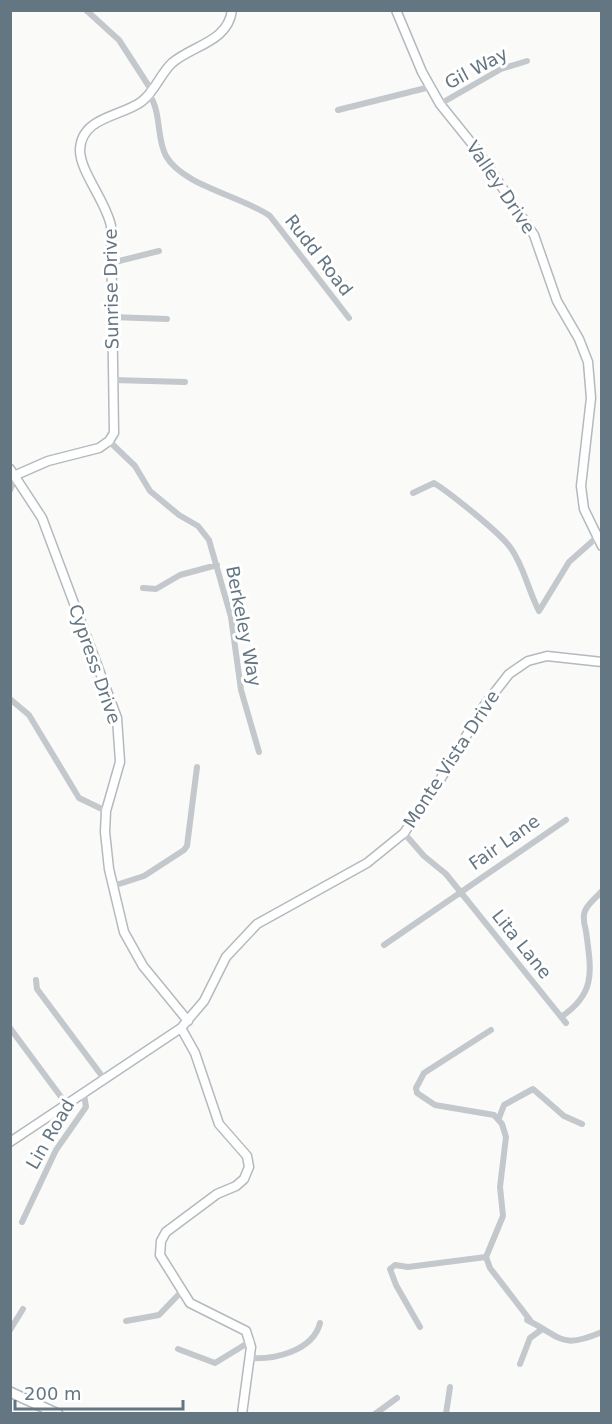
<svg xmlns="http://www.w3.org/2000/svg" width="612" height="1424" font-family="'DejaVu Sans',sans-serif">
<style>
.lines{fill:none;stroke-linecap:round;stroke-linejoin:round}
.secondary-casing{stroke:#b3babf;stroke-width:11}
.primary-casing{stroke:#b5babe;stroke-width:12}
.street{stroke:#c3c8cc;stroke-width:6}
.secondary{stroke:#fff;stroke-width:8}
.primary{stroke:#fff;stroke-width:9}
.labels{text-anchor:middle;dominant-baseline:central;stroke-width:6;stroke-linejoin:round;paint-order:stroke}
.street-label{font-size:18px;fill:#657683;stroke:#fff}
</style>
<rect width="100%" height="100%" fill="#fafaf8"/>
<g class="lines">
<defs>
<path id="secondary" d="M396,10L422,72L440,104L477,150L534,235L557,301L579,339L588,362L591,398L581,486L584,509L602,546
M10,469L42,518L117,718L120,762L106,811L105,832L109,869L124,932L143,966L188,1021
M16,475L48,461L99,448L109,441L114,433L111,226C106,201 80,172 80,150C81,117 120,117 141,102C155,92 160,74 172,63C193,45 228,42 232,10
M181,1028L195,1053L219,1124L247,1156L249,1167L244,1179L236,1186L217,1194L166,1232L161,1241L160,1255L190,1303L246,1331L251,1347L242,1414
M10,1142L181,1028L204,1001L226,957L257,924L367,863L404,833L437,785L484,706L509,674L528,661L547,656L602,662"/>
<path id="primary" d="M10,1392L58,1414"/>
</defs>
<!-- secondary casing -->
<use href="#secondary" class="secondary-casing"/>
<!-- primary casing -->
<use href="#primary" class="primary-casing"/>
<!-- street -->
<path class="street" d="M86,10L119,40L152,91
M149,94C162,113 156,138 166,156C183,186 242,196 270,216L349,318
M440,104L501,69L527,61
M338,110L430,87
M111,263L159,251
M112,317L167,319
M113,380L185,382
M109,441L135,466L150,491L179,515L198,526L209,540L231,617L241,690L259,752
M10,490L16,476
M413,493L434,483C450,493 499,532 510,547C524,566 528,590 539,611L569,562L596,538
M143,588L156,589L180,575L217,565
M10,699L29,715L79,798L106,811
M404,833L424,856L446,874L566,1023
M113,886L144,876L184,850L187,846L197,767
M384,945L566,820
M36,980L37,989L105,1080
M561,1017C597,993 591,970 586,931C584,924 582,915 586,909C590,902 597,897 602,891
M10,1028L67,1105
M491,1030L424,1073L416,1088L417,1093L435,1105L494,1115L502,1124L506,1137L500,1187L503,1216L486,1257L490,1268L530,1320H527C562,1337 560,1350 602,1332
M499,1118L504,1105L533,1089L564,1116L582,1124
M22,1222L56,1150L86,1107L84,1094
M126,1321L159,1315L181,1292
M420,1327L396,1285L390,1269L395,1265L408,1267L486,1257
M10,1330L23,1309
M178,1349L215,1363L251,1341
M249,1358C274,1360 313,1351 320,1323
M520,1364L530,1338L541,1330
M375,1414L397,1398
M446,1414L450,1387"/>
<!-- secondary -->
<use href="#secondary" class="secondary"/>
<!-- primary -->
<use href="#primary" class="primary"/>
</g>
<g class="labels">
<!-- street labels -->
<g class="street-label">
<text transform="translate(476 68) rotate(-28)">Gil Way</text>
<text transform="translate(501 187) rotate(56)">Valley Drive</text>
<text transform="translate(319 255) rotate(52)">Rudd Road</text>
<text transform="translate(111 289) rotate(-91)">Sunrise Drive</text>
<text transform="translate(244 626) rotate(79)">Berkeley Way</text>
<text transform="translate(95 664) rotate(71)">Cypress Drive</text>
<text transform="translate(451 759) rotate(-57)">Monte Vista Drive</text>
<text transform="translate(504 842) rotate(-35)">Fair Lane</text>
<text transform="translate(522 944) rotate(51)">Lita Lane</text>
<text transform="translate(50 1134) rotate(-60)">Lin Road</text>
</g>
</g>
<!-- border -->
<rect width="612" height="1424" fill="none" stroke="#657683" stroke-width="24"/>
<!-- scale -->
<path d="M15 1400v9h168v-9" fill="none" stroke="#657683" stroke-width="3"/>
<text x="24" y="1400" font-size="18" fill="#657683" stroke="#ffffff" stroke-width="4.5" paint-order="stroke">200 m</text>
</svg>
